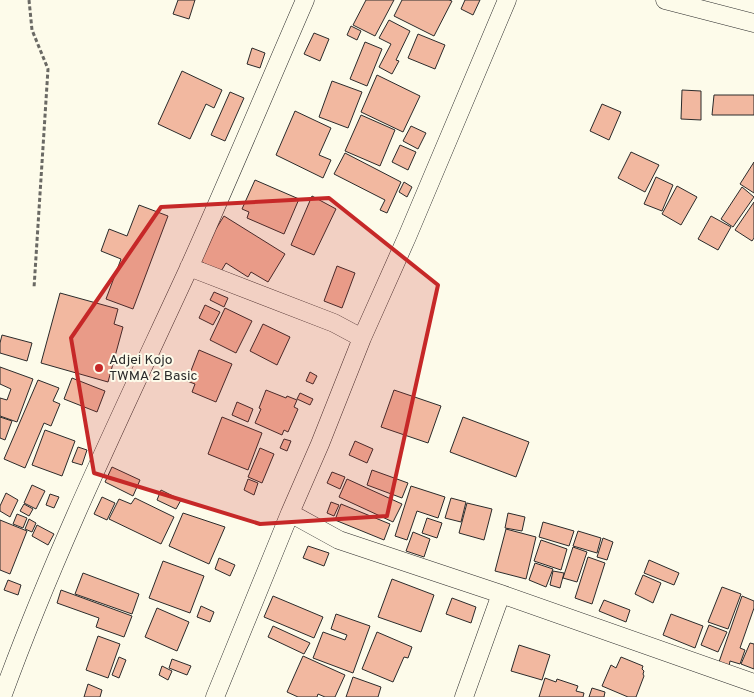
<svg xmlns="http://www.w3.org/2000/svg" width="754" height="697" font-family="Overpass,sans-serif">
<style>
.building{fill:#f2b8a0;stroke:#2b2b2b}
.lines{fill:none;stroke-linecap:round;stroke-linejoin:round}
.minor-casing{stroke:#2b2b2b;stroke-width:19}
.path{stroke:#6a6964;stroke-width:3;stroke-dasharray:4 2.5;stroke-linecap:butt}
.minor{stroke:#fdfbea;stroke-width:18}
.marked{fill:#c62828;fill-opacity:0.2;stroke:#c62828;stroke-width:4;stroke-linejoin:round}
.poi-dot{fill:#c62828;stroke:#fdfbea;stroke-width:2}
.labels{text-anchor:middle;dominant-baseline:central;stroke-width:4;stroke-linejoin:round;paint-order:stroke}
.poi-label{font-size:14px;fill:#2b2b2b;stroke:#fdfbea;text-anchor:start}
</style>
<rect width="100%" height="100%" fill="#fdfbea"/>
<!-- building -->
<path class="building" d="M178,0H195L189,19L173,14Z
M366,0H394L375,36L353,25Z
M402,0H449L452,1L434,36L394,16Z
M465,0H480L473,15L461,9Z
M389,20L410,31L396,60L399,61L392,74L379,67L391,44L379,38Z
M351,26L361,31L357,40L347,35Z
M314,33L329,39L320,61L304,54Z
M418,34L445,45L435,69L408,58Z
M365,42L382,49L367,86L350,79Z
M252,48L265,53L260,68L247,64Z
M182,71L222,90L214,108L206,104L190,139L158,124Z
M377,75L420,96L403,132L361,112Z
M332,81L362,92L348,128L319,117Z
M682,90L701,91V120L681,119Z
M230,92L244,98L225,141L211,135Z
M714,95H754V115H712Z
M602,104L621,112L609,140L590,131Z
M295,111L331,128L319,155L331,160L323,178L276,155Z
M361,115L395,130L380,166L345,151Z
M411,126L426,133L418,149L403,141Z
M400,145L416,152L408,170L392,162Z
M631,152L659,165L645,192L618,178Z
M345,153L401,182L387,213L380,210L385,200L334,174Z
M754,162V193L740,184Z
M656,177L673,185L662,211L644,204Z
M255,180L299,199L284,234L247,218L249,212L242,209Z
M404,182L412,187L407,197L399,192Z
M677,186L697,197L681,225L662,214Z
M742,187L754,197L733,227L721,219Z
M312,196L336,209L314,255L291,245Z
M754,202V238L752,241L735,230Z
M139,205L168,216L133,309L106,299L121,259L101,251L109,229L127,236Z
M224,216L285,254L268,282L251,272L248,277L226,263L220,273L197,259Z
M711,216L731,227L718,250L698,239Z
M337,266L355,273L342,308L324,301Z
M214,292L228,298L224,307L210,300Z
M60,293L118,309L114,324L123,327L108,382L41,363Z
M205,305L220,312L213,325L199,318Z
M225,308L252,321L236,353L210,340Z
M263,324L290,337L277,365L250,351Z
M2,335L32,343L27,361L0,353V343Z
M199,350L232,364L216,402L192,392L195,384L187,381Z
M0,367L33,379L17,422L0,416V398L7,400L11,389L0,384Z
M310,372L317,376L313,384L306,381Z
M72,378L105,391L97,412L64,399Z
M38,380L59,388L53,401L60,404L51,426L44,423L25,468L4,459Z
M266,390L286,398L287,396L297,400L294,407L298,409L288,432L284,430L282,435L255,423L261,409L259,408Z
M394,390L441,406L428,443L381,427Z
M300,393L313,399L310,405L297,399Z
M237,402L253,409L248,422L232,415Z
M0,417L12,421L5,440L0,438Z
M222,417L262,433L248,470L208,454Z
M463,417L529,442L516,477L450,452Z
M45,430L75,441L62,476L32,465Z
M284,439L291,441L287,451L280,448Z
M355,441L373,449L367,463L349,455Z
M78,447L87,450L82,465L72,462Z
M260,448L274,454L262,483L248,477Z
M112,467L140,480L133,496L105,482Z
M372,470L408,483L402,498L367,485Z
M332,472L345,477L340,489L327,483Z
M248,479L258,483L254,495L244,490Z
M347,479L402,504L393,522L339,497Z
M32,485L45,491L36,509L24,503Z
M411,486L445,497L438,518L417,511L407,540L395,536Z
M161,490L181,500L176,509L157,500Z
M6,493L18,500L10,517L0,511V506Z
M50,494L59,497L54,508L46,505Z
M102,497L115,503L107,520L94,514Z
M135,498L174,517L161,544L109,519L119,499L131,504Z
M451,498L466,502L461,522L445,518Z
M331,502L339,505L334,516L327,513Z
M467,503L492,509L484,540L459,533Z
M24,504L33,509L29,516L20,511Z
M341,504L390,524L384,540L335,520Z
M183,513L225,527L209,564L169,546Z
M508,513L525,517L522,531L505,528Z
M17,514L27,518L23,528L13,524Z
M427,518L442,523L437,538L422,533Z
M29,519L36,523L32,532L25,529Z
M0,520L27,531L10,574L0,570Z
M543,522L574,531L569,546L539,537Z
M37,525L54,534L48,545L32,536Z
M506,529L536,537L526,579L495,571Z
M578,531L601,538L597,553L573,546Z
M413,532L430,539L424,557L406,551Z
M603,538L613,542L607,560L597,557Z
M541,540L567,549L561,570L534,561Z
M308,546L329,553L324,566L303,558Z
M573,547L587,552L577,582L563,578Z
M588,557L605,563L592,604L575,598Z
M219,558L235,565L230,576L215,569Z
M649,560L679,573L674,585L644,573Z
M163,561L204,576L190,613L149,598Z
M535,563L553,569L546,587L529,580Z
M553,571L564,573L560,588L550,585Z
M83,573L139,594L132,614L75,594Z
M643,575L661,583L653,603L635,594Z
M392,579L434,595L421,632L378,617Z
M8,580L21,585L18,595L4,590Z
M722,587L741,594L728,629L708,622Z
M61,590L132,616L124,637L96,627L99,618L57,603Z
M273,596L323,617L314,638L264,617Z
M742,596L754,601V608L740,648L745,650L740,664L730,661L729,666L719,662Z
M452,598L476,607L471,623L446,614Z
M604,600L630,610L626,622L599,611Z
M201,606L214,612L210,622L197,617Z
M157,608L189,622L177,651L145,637Z
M336,614L370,626L353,673L313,658L323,632L345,640L347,635L331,629Z
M671,614L703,626L695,648L663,635Z
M709,625L727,632L718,652L701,645Z
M273,626L310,643L304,654L268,637Z
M377,632L412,647L408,658L404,657L393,682L362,669Z
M98,636L120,644L108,678L86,670Z
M750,643L754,644V669L741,664Z
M519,645L550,655L542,680L511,671Z
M303,656L345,675L335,697H325L318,694L317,697H298L287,692Z
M119,657L126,660L119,678L112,675Z
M621,657L643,666L642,669L644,671L643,674L644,676L636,697H628L602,686L611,665L616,668Z
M172,659L191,666L187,675L169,668Z
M162,666L172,671L168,680L159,675Z
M353,677L381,687L378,697H346Z
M545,678L556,682L557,679L578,686L576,691L584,693L583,697H539Z
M88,684L102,690L100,697H84Z
M592,688L605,692L604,697H589Z"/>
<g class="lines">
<defs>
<path id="minor" d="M665,0L754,23
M189,267L334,323L362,338
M290,513L339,540L501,594L754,683
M2,697C55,551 123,411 188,270C228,181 266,90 305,0
M215,697L290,513L320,444L362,338L407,237L507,0
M464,697L501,594"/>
</defs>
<!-- minor casing -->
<use href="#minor" class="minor-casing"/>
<!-- path -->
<path class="path" d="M29,0L32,30L48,69L34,288"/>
<!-- minor -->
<use href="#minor" class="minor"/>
</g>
<!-- marked area -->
<path class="marked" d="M329,198L438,285L387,516L260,524L94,473L71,338L161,207Z"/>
<!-- markers -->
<circle class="poi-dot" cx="99" cy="368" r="5"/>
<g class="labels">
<!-- poi labels -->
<g class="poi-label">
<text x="109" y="360">Adjei Kojo<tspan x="109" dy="16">TWMA 2 Basic</tspan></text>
</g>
</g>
</svg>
